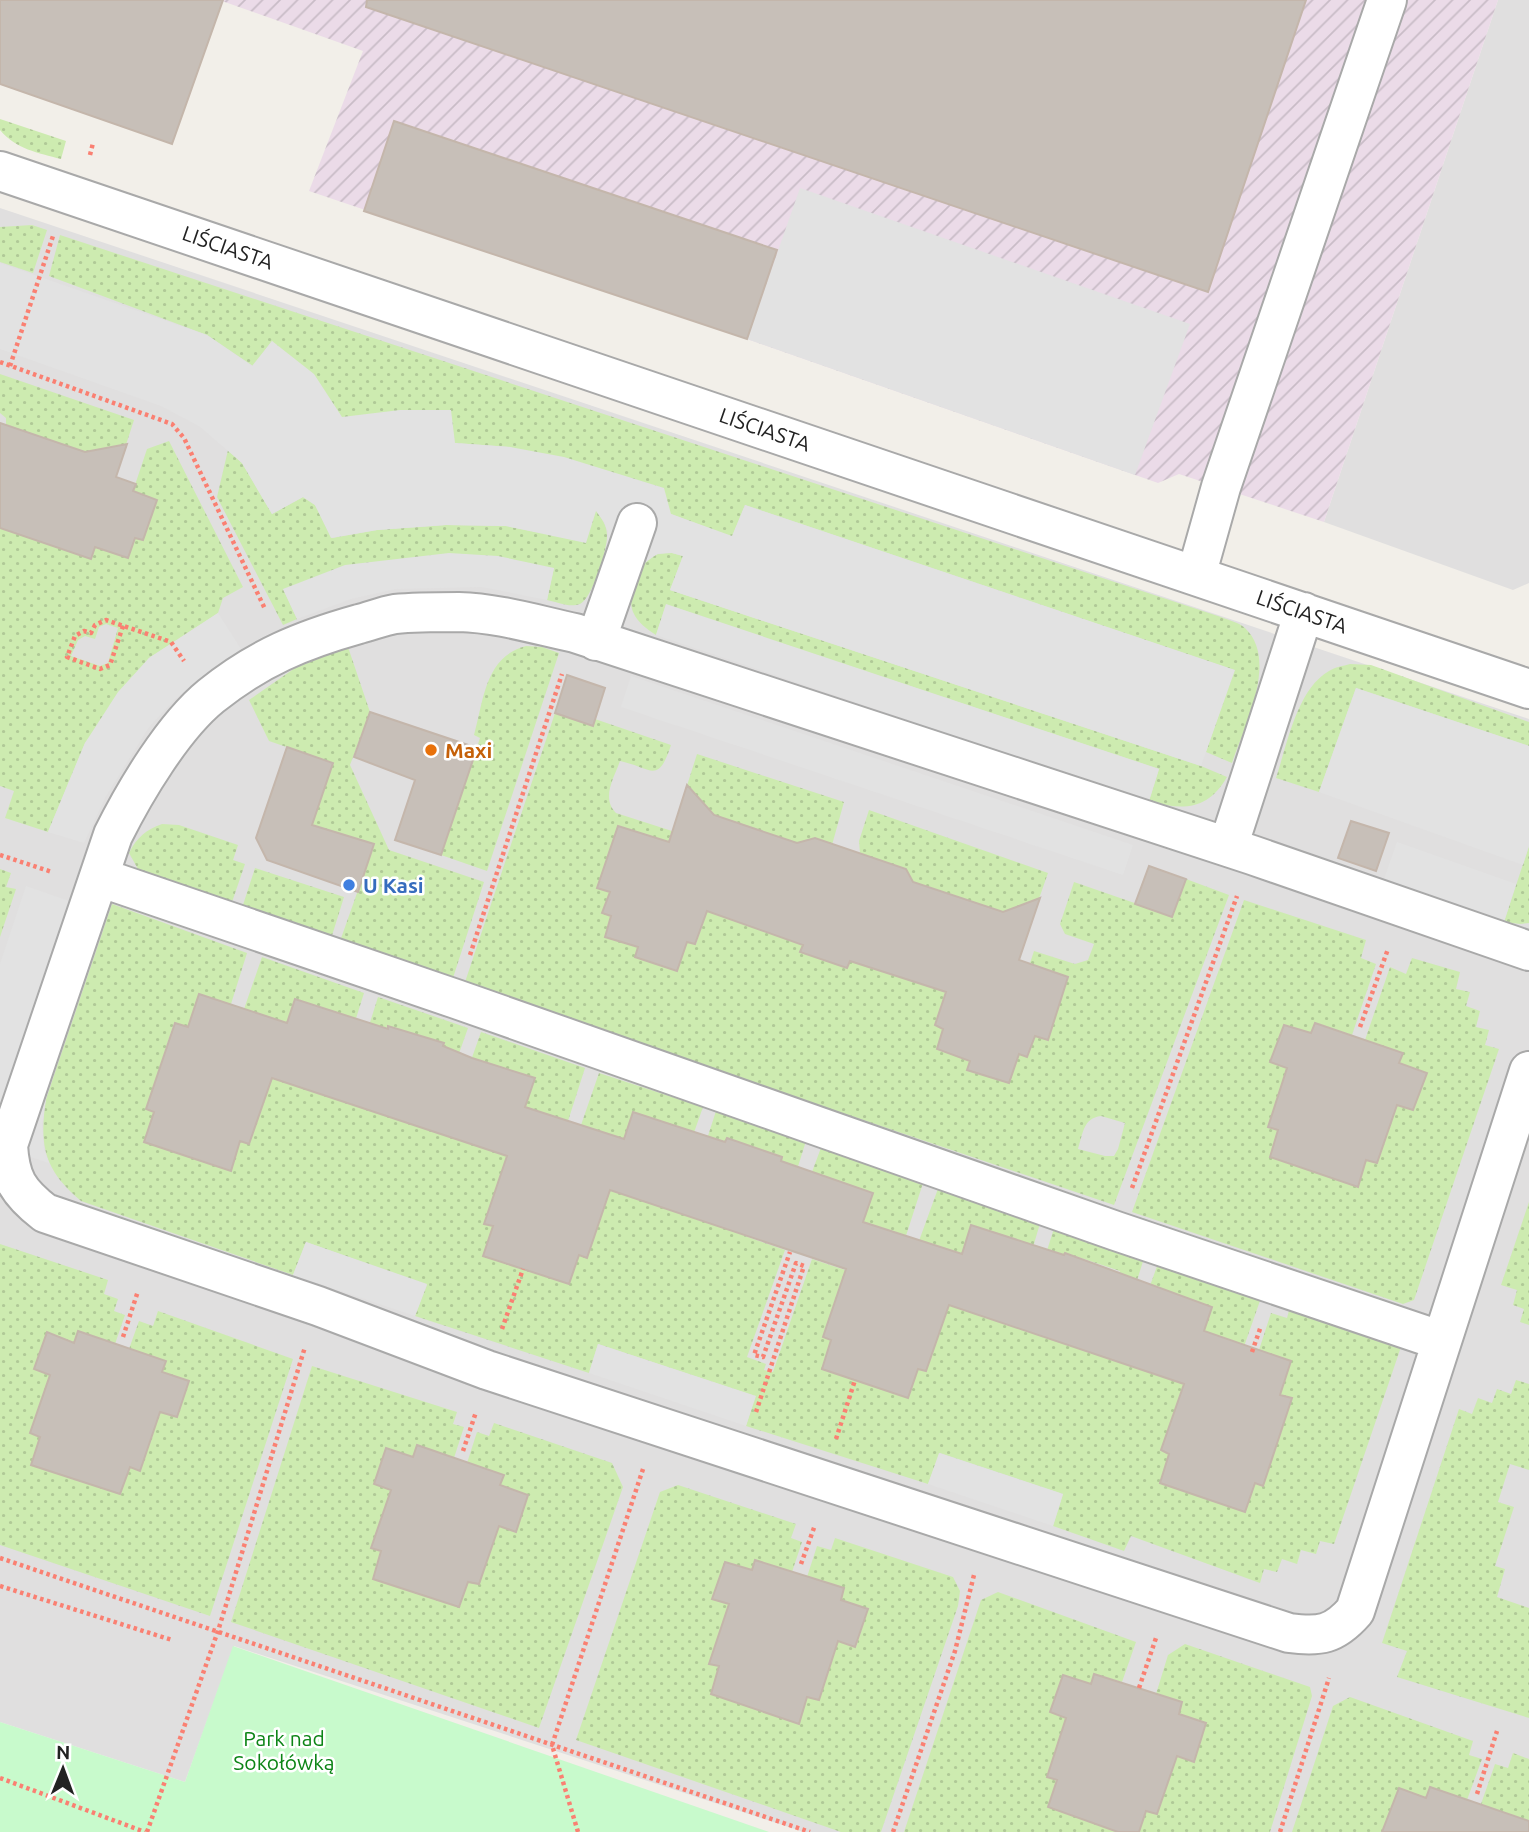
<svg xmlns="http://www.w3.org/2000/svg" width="1529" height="1832" font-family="Ubuntu,sans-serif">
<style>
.residential{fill:#e0dfdf}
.industrial{fill:url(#industrial-furrows)}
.grass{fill:url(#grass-dots);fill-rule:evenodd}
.park{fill:#c8facc}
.parking{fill:#e2e2e2}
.building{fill:#c7bfb8;stroke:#c4b6ab;stroke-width:2}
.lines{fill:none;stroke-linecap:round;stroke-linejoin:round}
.minor-casing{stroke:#a9a9a9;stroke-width:42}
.path{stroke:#fa8072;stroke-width:4.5;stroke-dasharray:3.5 3.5;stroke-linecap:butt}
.minor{stroke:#fff;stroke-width:38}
.food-dot{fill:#e8710a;stroke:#fff;stroke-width:2.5}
.shop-dot{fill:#3f7fe0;stroke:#fff;stroke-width:2.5}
.labels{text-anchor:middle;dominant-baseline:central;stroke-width:5;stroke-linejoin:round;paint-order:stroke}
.street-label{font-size:21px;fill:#222;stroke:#fff}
.food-label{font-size:21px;font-weight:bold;fill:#c56008;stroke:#fff;text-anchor:start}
.shop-label{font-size:21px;font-weight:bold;fill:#366cbe;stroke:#fff;text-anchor:start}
.park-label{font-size:21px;fill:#0c8416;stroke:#fff}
</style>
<defs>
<pattern id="industrial-furrows" width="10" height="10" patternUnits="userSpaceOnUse" patternTransform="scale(1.75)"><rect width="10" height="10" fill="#ebdbe8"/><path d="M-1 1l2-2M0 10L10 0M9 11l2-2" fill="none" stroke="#c9bcc7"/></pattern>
<pattern id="grass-dots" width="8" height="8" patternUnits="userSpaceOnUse" patternTransform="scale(1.75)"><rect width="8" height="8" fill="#cdebb0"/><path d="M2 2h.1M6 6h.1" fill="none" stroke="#b0c997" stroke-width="1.8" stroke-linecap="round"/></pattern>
</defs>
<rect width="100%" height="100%" fill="#f2efe9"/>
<!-- residential -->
<path class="residential" d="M1498,0H1529V583L1513,590L1324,522Z
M0,208L1529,719V1832H804L234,1646L185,1782L0,1722Z"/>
<!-- industrial -->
<path class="industrial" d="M0,0H1498L1324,522L1179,474L1158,483L747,339L309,191L363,51L222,1L172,144L0,84Z"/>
<!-- grass -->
<path class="grass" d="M0,119L66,141L61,159C38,153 16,149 0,130Z
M32,225L47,230L33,273L0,262V227Z
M60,235L1221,617C1228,620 1240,623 1245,628C1279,660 1244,727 1232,763L1206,752L1234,670L745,505L732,537L671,514L510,447L455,443L355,453L272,341L253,366L207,335L49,276Z
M0,374L134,420L123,454C112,450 103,444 94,455L24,431L6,427V418L0,413Z
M169,441L243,587L223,598L218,613L149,658L85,743L48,832L5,818L14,791L0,786V524L91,559L95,547L128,558L135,538L143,540L157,500L133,491L147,449ZM106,624L118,628L108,663L100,666L71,656L78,640L85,636L95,639L99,627Z
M228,450L242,463L272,514L303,497L315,505L332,538L377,530L446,525L506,526L542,533L596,510C601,518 607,525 607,535C608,548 592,599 580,604C570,608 557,602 547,600L554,568L283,589L297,619L283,625L217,497Z
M672,553L683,556L670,590L1201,766L1227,777C1208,810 1183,811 1149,801L1159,769L666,605L656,635C647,629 638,623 633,612C626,594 638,562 656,555C660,553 667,553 672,553Z
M526,646L542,647L559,653L487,871L441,855L480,738L474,735C484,699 485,657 526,646Z
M348,647L370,712L350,765L389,850L484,882L452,981L339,944L374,845L312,825L333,763L269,741L249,700L295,668Z
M1350,664L1371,665L1529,722V746L1356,688L1319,792L1276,778C1287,745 1297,689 1329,671C1335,667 1343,666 1350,664Z
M555,713L593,726L595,719L671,745C658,785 652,768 620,761C614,778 601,798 616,813L672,831L668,842L618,826L598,888L610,892L603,913L611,916L605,937L638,947L636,957L677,971L687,942L696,944L710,903L803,945L800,952L847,968L850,961L908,980L948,984L935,1024L943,1029L937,1049L970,1061L967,1070L1009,1083L1019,1054L1027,1056L1035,1036L1048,1040L1068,978L1030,963L1034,951L1075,964L1088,960L1094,944L1065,934L1060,924L1074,882L1172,916L1186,879L1229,895L1114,1205L464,985ZM1101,1116L1125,1123L1118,1149L1114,1156H1105L1078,1149C1083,1134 1083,1118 1101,1116Z
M697,754L844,802L832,845H802L724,818L716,840L705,804L684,795Z
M869,810L1048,873L1034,913C1023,909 1013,904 1004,915L927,886L923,895L886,863L860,853L859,841Z
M162,824L179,825L238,845L233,860L245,864L230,908L143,878L129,853C137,837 146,830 162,824Z
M1529,846V923L1520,924L1504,922Z
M255,868L344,897L330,942L241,911Z
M0,869L11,873L6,887L16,889L0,937Z
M1244,900L1366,940L1361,958L1376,964L1352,1035L1316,1023L1311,1033L1284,1025L1270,1061L1287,1068L1268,1126L1278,1130L1270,1157L1357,1187L1366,1160L1377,1162L1397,1105L1413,1110L1426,1073L1399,1063L1402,1053L1365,1040L1390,967L1406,974L1412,958L1460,972L1456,989L1470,992L1466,1006L1480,1011L1476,1027L1489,1030L1485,1045L1499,1049L1414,1300L1403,1304L1132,1212Z
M112,904L247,953L231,1004L199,994L188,1027L174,1023L146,1109L154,1112L145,1142L231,1171L240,1141L249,1144L272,1078L507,1156L485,1224L493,1226L483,1255L569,1284L579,1255L587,1258L610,1190L710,1224L714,1216L747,1228L745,1236L785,1250L747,1357L766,1364L764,1370L773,1372L812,1259L845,1270L823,1336L831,1339L822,1369L908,1398L918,1369L926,1371L949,1305L1184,1384L1161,1450L1169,1454L1160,1483L1244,1511L1255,1483L1263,1485L1292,1399L1280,1395L1291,1362L1259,1350L1271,1313L1287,1318L1291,1303L1403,1341L1334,1544L1320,1541L1316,1554L1301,1550L1297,1564L1282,1559L1277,1572L1264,1569L1260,1583L1131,1536L1124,1551L1053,1526L1063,1494L940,1453L928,1484L746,1426L755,1396L598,1344L589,1373L415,1316L427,1285L306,1242L293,1275L81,1201C44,1170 39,1146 46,1099Z
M262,957L364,993L353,1028L339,1013L296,999L283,1036L243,1012Z
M378,997L468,1028L456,1062L440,1056L444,1043L389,1026L385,1038L367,1032Z
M481,1032L585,1068L568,1121L522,1116L535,1078L491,1064L469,1066Z
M599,1073L703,1107L691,1141L633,1113L620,1150L581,1125Z
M716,1111L806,1141L795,1176L778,1170L782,1157L727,1139L722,1151L705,1145Z
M822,1145L924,1180L903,1245L861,1230L873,1193L829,1178L809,1180Z
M939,1186L1041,1220L1031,1254L971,1226L959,1264L916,1249Z
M1529,1202V1325L1520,1322L1524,1309L1513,1305L1517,1290L1501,1285Z
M1055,1225L1145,1255L1134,1290L1116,1284L1120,1271L1066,1253L1061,1265L1044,1260Z
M0,1244L108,1280L104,1294L118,1299L114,1311L125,1315L115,1344L74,1343L47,1333L34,1369L50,1375L30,1432L40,1437L31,1465L120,1494L130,1467L140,1471L160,1412L177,1417L189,1381L162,1372L165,1361L129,1349L139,1321L153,1326L158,1311L293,1359L210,1616L0,1545Z
M1160,1258L1262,1295L1240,1358L1199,1344L1212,1307L1168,1291L1147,1294Z
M312,1366L457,1412L453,1424L464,1427L454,1458L413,1457L386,1449L375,1484L391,1490L371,1547L381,1551L373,1579L459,1607L468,1582L479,1584L499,1526L516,1531L500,1485L503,1475L467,1463L477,1432L489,1436L494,1423L612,1463L623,1487L539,1728L231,1622Z
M1516,1380L1529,1384V1470L1510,1464L1498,1502L1514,1507L1495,1566L1505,1569L1497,1597L1529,1608V1718L1397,1677L1407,1651L1382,1643L1459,1409L1472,1414L1478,1398L1492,1403L1497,1389L1511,1394Z
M678,1485L796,1524L791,1538L802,1542L792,1572L756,1560L752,1570L725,1562L713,1599L729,1604L709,1663L719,1666L711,1694L798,1723L807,1697L819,1700L838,1641L856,1647L868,1609L841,1600L844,1588L807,1577L817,1546L831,1550L835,1538L953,1577L960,1591L958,1606L881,1832H841L576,1740L660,1492Z
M998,1592L1136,1642L1122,1682L1095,1674L1091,1684L1064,1675L1050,1712L1066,1718L1047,1777L1057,1780L1049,1807L1118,1832H904L981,1600Z
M1185,1644L1310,1687L1312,1696L1270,1832H1139L1146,1811L1157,1814L1177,1756L1194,1761L1206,1724L1179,1714L1182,1702L1156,1694L1168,1655Z
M1350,1697L1473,1741L1469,1755L1482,1759L1467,1800L1430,1787L1426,1798L1396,1832H1292L1333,1706Z
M1513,1753L1529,1759V1832L1519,1818L1481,1804L1495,1764L1508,1768Z"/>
<!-- park -->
<path class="park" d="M233,1646L769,1832H0V1722L185,1782Z"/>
<!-- parking -->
<path class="parking" d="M800,188L1190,324L1135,475L747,339Z
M0,263L207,335L252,366L272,341L314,374L342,417L400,410H451L455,443L510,447L564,457L664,488L671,514L732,536L745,505L1235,670L1201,766L670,590L683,556L672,553L657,554L642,565L607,546L608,532L604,522L596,511L586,543L506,526L446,525L377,530L331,538L315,505L303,497L272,514L242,463L199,426L161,406L0,349Z
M449,553L498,556L554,568L547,600L482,587L396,589L351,599L297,619L283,589L345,565Z
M666,604L1159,769L1149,801L656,635Z
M218,613L241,649L174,700L149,727L106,796L84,843L48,832L85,743L118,692L149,658Z
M631,676L1133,845L1123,875L621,707Z
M1356,688L1529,746V846L1523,865L1319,792Z
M1397,842L1516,884L1504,922L1384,879Z
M26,886L106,914L46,1099L42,1125L44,1149L49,1163L0,1147V964Z
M306,1242L427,1284L415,1316L293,1275Z
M598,1344L756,1396L746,1426L589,1373Z
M939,1453L1063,1494L1053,1526L928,1484Z"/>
<!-- building -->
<path class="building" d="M0,0H223L172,144L0,84Z
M367,0H1306L1208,292L366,7Z
M394,121L777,250L747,339L364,211Z
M0,423L85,452L127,444L116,477L136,484L133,491L157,500L143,540L135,538L128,558L95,547L91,559L0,528Z
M567,675L605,688L593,726L555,713Z
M370,712L477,748L441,855L395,840L415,780L354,757Z
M287,747L333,763L312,825L374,844L358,892L267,860L256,838Z
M687,785L714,815L797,843L815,838L906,869L913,882L1003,912L1040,898L1019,960L1068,977L1048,1040L1035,1036L1027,1057L1019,1054L1009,1083L967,1070L970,1061L937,1049L943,1029L935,1025L946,992L850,961L847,968L800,952L803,945L707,911L695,944L687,942L677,971L635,957L638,947L605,937L611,916L602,913L610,892L597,888L618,826L669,842Z
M1351,821L1389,833L1376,871L1338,858Z
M1149,866L1186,879L1172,917L1135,904Z
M199,994L287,1023L295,999L388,1029V1026L444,1043L443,1046L472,1058L535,1078L525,1107L624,1139L633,1112L725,1142L727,1138L782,1157L781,1161L873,1193L863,1222L962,1254L971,1225L1064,1255L1065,1253L1212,1307L1204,1331L1291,1361L1280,1395L1292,1398L1263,1486L1255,1483L1245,1512L1160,1483L1169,1454L1161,1450L1184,1384L949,1305L926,1371L918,1369L908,1398L822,1369L831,1340L823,1337L846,1269L610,1190L587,1258L579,1255L569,1284L483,1256L493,1226L484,1224L507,1156L272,1078L249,1144L240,1141L231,1171L144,1142L154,1112L146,1109L175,1023L188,1027Z
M1315,1023L1403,1053L1399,1063L1427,1073L1413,1110L1397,1105L1377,1163L1366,1160L1358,1187L1270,1157L1278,1130L1268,1127L1287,1068L1270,1062L1284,1025L1311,1033Z
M78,1331L166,1361L162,1372L189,1381L177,1417L160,1412L140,1471L130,1467L120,1494L31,1465L40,1437L30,1433L50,1375L34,1369L47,1332L74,1343Z
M417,1445L504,1475L500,1485L528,1495L516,1532L499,1526L479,1584L468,1582L459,1607L373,1579L381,1551L371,1548L391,1490L374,1484L386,1448L413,1457Z
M755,1560L844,1588L841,1600L868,1609L855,1647L838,1641L819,1700L807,1697L799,1724L711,1694L719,1666L709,1664L729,1604L712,1599L725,1562L752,1570Z
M1094,1674L1182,1702L1179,1714L1206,1723L1194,1762L1177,1756L1157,1814L1146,1811L1139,1832H1118L1048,1807L1057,1780L1047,1777L1066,1718L1050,1712L1063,1675L1091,1684Z
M1430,1787L1529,1821V1832H1382L1399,1788L1426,1798Z"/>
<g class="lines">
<defs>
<path id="minor" d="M0,171L1529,689
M1196,576L1221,487L1387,0
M596,641L637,523
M1228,847L1304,612
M99,877L456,999L1116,1231L1442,1341
M1529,951L1252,855L575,633C537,625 498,613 459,612C439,612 415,612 395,614C383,616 371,621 359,624C302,640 258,658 211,696C173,727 135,791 113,835L8,1145C10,1179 18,1192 45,1213L318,1306L487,1370L1289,1633C1320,1637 1334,1635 1355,1611L1529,1071"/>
</defs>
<!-- minor casing -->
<use href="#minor" class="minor-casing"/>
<!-- path -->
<path class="path" d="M90,155L93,143
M0,362L172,424L184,438L265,609
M10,366L53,236
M123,626L110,665L100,669L67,657L75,636L84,631L91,633L95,625L106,620L171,642L184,661
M0,855L52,872
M470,955L562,674
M1360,1027L1388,949
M1132,1188L1237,896
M502,1329L523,1269
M123,1337L138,1291
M1252,1352L1261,1326
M756,1412L804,1266L796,1263L763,1357L754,1355L790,1252
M836,1439L855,1380
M463,1451L476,1412
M0,1558L810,1832
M801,1564L815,1525
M0,1586L172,1640
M1139,1688L1156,1638
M0,1778L145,1832
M1477,1794L1497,1731
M147,1832L218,1631L305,1347
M578,1832L552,1745L644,1466
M893,1832L955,1651L974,1575
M1280,1832L1329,1678"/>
<!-- minor -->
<use href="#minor" class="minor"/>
</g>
<!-- markers -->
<circle class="food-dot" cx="431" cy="750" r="7"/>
<circle class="shop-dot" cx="349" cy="885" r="7"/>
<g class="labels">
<!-- street labels -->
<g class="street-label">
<text transform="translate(228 247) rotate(19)">LIŚCIASTA</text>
<text transform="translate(765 429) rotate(19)">LIŚCIASTA</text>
<text transform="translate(1302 611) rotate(19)">LIŚCIASTA</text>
</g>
<!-- food labels -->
<g class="food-label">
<text x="445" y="750">Maxi</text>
</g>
<!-- shop labels -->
<g class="shop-label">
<text x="363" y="885">U Kasi</text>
</g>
<!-- park labels -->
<g class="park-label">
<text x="284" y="1738">Park nad<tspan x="284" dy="24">Sokołówką</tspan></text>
</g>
</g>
<!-- north arrow -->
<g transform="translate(63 1769) rotate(1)" stroke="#ffffff" stroke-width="5" paint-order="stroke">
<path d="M0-5L12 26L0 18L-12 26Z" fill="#222222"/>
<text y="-10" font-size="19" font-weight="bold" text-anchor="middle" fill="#222222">N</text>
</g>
</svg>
